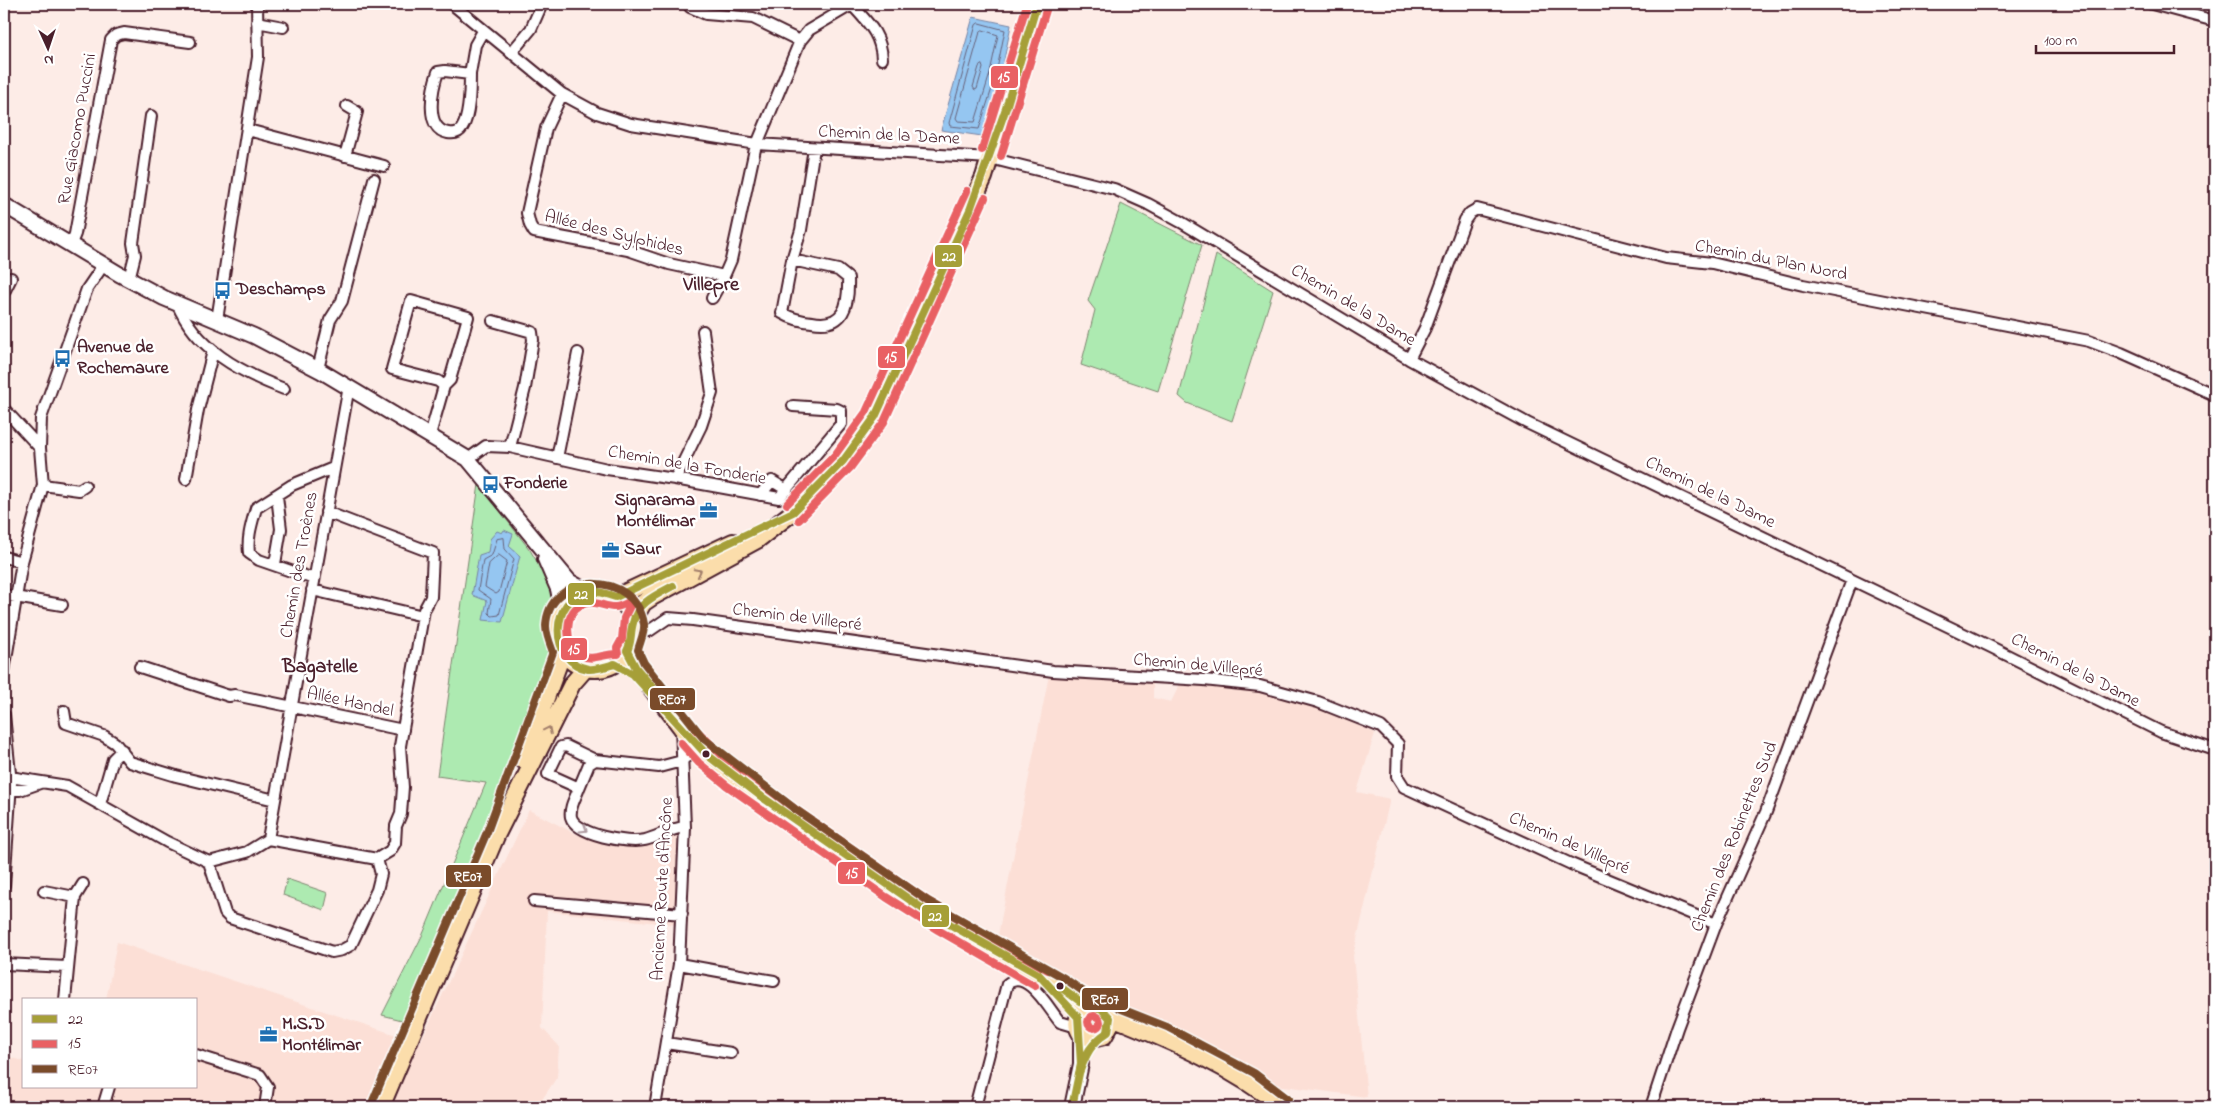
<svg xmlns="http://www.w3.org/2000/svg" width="2219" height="1111" font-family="'Indie Flower',sans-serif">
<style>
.built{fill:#fcdfd6}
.green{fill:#adeab1;stroke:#7c846e}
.water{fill:#95c6f1;stroke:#7783a2}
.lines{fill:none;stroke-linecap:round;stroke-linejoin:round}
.shore{stroke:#68627a;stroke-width:1}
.minor-casing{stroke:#4a1f2b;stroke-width:14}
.tertiary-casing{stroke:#4a1f2b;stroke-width:18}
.primary-casing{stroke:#4a1f2b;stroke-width:20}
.minor{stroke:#fff;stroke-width:10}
.tertiary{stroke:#fff;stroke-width:14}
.primary{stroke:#fbddab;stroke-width:16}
.bus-1-casing{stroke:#fff;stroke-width:11}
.bus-2-casing{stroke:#fff;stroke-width:11}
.bus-3-casing{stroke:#fff;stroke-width:11}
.bus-1{stroke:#a69f38;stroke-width:8}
.bus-2{stroke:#e96164;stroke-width:8}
.bus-3{stroke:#7a4b2a;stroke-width:8}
.oneway{stroke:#a27e6b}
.oneway2{stroke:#ae9aa0}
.bus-dot{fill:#4a1f2b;stroke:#fff;stroke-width:2}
.labels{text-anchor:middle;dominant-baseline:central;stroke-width:5;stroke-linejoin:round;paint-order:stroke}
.street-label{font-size:18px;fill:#4a1f2b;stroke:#fff}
.poi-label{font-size:18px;font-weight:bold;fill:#4a1f2b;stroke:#fff;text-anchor:start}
.quarter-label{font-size:20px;font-weight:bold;fill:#4a1f2b;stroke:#fff}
.line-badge{stroke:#fff;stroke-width:2}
.badge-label{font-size:14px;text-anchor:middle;font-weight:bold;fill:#fff}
</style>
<rect width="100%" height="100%" fill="#fdece7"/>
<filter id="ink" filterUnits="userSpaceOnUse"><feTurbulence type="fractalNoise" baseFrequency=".02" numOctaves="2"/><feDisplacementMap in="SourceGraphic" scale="10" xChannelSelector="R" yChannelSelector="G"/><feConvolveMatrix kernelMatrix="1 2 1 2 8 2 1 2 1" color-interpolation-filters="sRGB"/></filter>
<g filter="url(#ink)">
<!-- built -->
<path class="built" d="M1049,675L1153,682V698L1171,702L1180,684L1218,686L1262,691L1320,709L1375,733L1357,792L1390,799L1353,956L1367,1097L1277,1085L997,940Z
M529,810L578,835L637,844L679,833L677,925L547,911L542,1028L559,1046L557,1077L537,1107H4V1056L24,1061V1087H196V1000H106L117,942L420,1043Z"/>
<!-- green -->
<path class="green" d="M1121,204L1202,245L1158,391L1081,365L1095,310L1088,301Z
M1216,255L1273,291L1232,421L1187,403L1179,396Z
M479,484L530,550L546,577L553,602L547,629L553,658L467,881L406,1021L382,1015L423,934L486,783L437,776Z
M287,879L328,893L324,910L283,895Z
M1096,1012L1104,1020L1100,1031H1086L1083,1018Z"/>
<!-- water -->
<path class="water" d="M973,17L1011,25L1000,80L982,136L941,130Z
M504,530L513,534L509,546L520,556L502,622L483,620L487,601L472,595L479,555L488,552L490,539L497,531L502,533Z"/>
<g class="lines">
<!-- shore -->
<path class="shore" d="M979,23L1005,30L995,79L979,129L950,126L949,123L976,25Z
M983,30L998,35L989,77L975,122L958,121L956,118L980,32Z
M982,65L983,68L977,89L975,90L973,87L979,67Z
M504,538L505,549L514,559L499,615L492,616L489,613L491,599L478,590L483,560L492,555L497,539Z
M499,555L507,561L499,592L496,594L485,587L489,564Z"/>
<defs>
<path id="minor" d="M452,4L562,94L597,113L631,124L757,144L990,158L1114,189L1148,204L1181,222L1409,359L1527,423L1991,647L2161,732L2215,750
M2152,4L2215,21
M853,6C868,23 881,34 882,59
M690,7L706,14L753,18L800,41
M257,22L283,27
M511,53L531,29L542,4
M470,74C470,88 470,116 462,128C459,133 454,134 448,133C424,129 432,89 438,72L445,71L470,74L475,45L483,31
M562,94L546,128L527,213L530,225L534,232L628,250L669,264L724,276L731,260L755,149L800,41L809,30L853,4
M248,130L384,166
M345,156L357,112L347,106
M71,244L75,234L111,40L116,35L124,33L190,42
M792,260L838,270L848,278C849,306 844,328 812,322C800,321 792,319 782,313L792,260L801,230L814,148
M129,279L135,255L133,243L151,116
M4,292L11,278
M712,298L724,276
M177,303C196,349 240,372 284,389
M217,320L258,57L257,4
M493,321L532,332L533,340L525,388L510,447
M1409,359L1425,328L1465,220L1470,213L1477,209L1666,258L1712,263L1803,285L2089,341L2121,353L2215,395
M318,369L330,320L342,301L374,179
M4,409L40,448
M430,435L444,386L450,380L468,317L411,301L392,369L438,381L444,386
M557,458L578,353
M468,459L486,446L510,447L607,469L675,479L779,498L841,424V411L837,409L793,406
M186,479L198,410L213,351
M675,479L701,426L712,393L703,331
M43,485L79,490L85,486
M760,495L772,481L787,490
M326,512L433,553L431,597L424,610L400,746L403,787L401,814L396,826L395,843L390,851L377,859
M4,557L22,562
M275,564L281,529L277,496
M314,579L259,560L249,553C247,537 252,523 256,508L292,485L333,468
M312,590L423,616
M4,595L62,605
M633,632L649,631L668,618L693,620L1053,671L1204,680L1260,686L1318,702L1381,727L1398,744L1397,776L1404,787L1571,864L1716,924
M140,667L229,696L235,695L403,730
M4,671L22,562L43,485L40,448L41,418L87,289L104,264
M64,711L66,723L104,736L115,743L130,762L176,776L275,800
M4,715L11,783L4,885
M595,760L589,764L579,788L548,774L561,747L566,746L595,760L659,767L682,761L697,746
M4,778H16L67,786L167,842L209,862L225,913L230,918L332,952L342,950L351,945L377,890L381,874L377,859L268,839L247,852L209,862
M579,788C576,797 569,807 571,817C576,835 628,844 645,840C658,837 671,828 685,827
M4,790H20L40,783
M100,804L113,759L122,750
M268,839L349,386
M44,891L75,897L65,1000
M75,897L83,884
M534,901L682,914
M4,964L67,967
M679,964L774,981
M666,1043L731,1053
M196,1055L260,1075L268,1087L265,1107
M103,1107L109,1087
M655,1107L679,964L685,827L681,728
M975,1107L1007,984C1027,967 1050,1011 1060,1022L1077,1027
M1651,1107L1677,1028L1716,924L1766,812L1852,580"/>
<path id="tertiary" d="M4,205L119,274L164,298L254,336L321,371L468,459L569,581L588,592
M545,559L558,589L562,610
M1072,1107L1081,1064V1034"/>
<path id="primary" d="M556 630a39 39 0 1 1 78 0a39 39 0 1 1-78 0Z
M616,597L733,542
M633,621L643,603L652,597L757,540L793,512L843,461L875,417L984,177L1037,4
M627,651L636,668L681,727L697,746L716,763L789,817L923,909L1059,987L1088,1007
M523,760L563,652
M1108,1013L1111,1023L1104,1036L1092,1039L1081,1034C1077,1028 1076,1022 1079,1016C1081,1010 1088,1006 1094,1006C1103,1006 1109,1015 1117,1019C1174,1042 1234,1068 1282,1107
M381,1107L496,836L572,684L586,668"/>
</defs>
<!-- minor casing -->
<use href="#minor" class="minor-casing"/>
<!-- tertiary casing -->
<use href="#tertiary" class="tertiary-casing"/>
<!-- primary casing -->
<use href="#primary" class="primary-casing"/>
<!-- minor -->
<use href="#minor" class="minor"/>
<!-- tertiary -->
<use href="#tertiary" class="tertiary"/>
<!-- primary -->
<use href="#primary" class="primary"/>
<defs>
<path id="bus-1" d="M1037,4L1006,108L970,210L875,417L843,461L793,512L616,597C608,595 597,590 590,591C549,597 548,662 588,669C596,670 607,666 615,664L633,674L706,754L762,797L923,909L1038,974L1078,1017L1081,1064L1072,1107
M652,687L636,668L627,651C632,642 630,633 633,623C637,603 656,595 673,586
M1059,986L1088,1007L1101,1008L1110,1018L1108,1032C1091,1043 1086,1054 1079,1073"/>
<path id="bus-2" d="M982,150L1027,4
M1001,156L1047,7
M787,504L835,455L866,412L967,191
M799,520L850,468L884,422L985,198
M633,600L624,618L622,639L617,648L618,654C604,653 593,662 580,655C564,646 564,612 581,605C594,599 603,607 615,607C621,607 628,602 633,600Z
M696,730L722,755L795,809L928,901L1048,970
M681,743L699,763L726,785L886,897L938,930L1035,986
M1088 1022a6 6 0 1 1 12 0a6 6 0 1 1-12 0Z"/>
<path id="bus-3" d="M372,1103L487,832L553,652C550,644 546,634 546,626C548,571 635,569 644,624C645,632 640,642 638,650L644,663L704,739L795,809L928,901L1064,978L1091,997L1105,999L1119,1008L1167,1027L1254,1073L1288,1099"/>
</defs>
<!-- bus-1 casing -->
<use href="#bus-1" class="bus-1-casing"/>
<!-- bus-2 casing -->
<use href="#bus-2" class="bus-2-casing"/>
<!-- bus-3 casing -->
<use href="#bus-3" class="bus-3-casing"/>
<!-- bus-1 -->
<use href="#bus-1" class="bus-1"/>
<!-- bus-2 -->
<use href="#bus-2" class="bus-2"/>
<!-- bus-3 -->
<use href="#bus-3" class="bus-3"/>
</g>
<!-- one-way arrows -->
<defs><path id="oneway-chevron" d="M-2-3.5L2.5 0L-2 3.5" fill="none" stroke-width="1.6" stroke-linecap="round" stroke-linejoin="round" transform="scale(1.25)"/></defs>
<g class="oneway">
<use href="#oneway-chevron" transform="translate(698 572) rotate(-28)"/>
<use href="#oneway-chevron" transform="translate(548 730) rotate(-64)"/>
</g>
<use class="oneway2" href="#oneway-chevron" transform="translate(584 829) rotate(32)"/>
</g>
<!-- icons -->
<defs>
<symbol id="bus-bare" viewBox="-9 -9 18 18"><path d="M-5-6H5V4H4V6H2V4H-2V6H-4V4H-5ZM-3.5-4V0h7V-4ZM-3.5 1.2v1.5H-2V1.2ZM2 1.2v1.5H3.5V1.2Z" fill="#1f6fb2" stroke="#fff" stroke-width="2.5" paint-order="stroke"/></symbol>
<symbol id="office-bare" viewBox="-9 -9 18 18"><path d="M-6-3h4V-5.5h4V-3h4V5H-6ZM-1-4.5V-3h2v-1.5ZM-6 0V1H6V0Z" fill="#1f6fb2" stroke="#fff" stroke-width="2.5" paint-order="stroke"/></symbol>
</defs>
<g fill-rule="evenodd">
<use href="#bus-bare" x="210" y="278" width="25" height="25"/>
<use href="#bus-bare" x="50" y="346" width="25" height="25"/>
<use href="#bus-bare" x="478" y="472" width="25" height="25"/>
<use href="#office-bare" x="696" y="498" width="25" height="25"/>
<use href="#office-bare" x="598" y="538" width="25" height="25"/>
<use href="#office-bare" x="256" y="1022" width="25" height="25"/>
</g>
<!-- markers -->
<g class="bus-dot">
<circle cx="706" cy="754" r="4.5"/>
<circle cx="1060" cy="986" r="4.5"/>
</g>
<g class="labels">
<!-- street labels -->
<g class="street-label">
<text transform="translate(78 129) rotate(-80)">Rue Giacomo Puccini</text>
<text transform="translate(889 136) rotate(3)">Chemin de la Dame</text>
<text transform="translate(614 234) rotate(14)">Allée des Sylphides</text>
<text transform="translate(1771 261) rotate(11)">Chemin du Plan Nord</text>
<text transform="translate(1353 306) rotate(31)">Chemin de la Dame</text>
<text transform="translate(687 466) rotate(10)">Chemin de la Fonderie</text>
<text transform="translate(1710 493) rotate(26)">Chemin de la Dame</text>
<text transform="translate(300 565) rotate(-80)">Chemin des Troènes</text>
<text transform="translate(797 618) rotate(7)">Chemin de Villepré</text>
<text transform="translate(1198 666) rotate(5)">Chemin de Villepré</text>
<text transform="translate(2075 671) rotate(27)">Chemin de la Dame</text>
<text transform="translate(350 703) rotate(12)">Allée Handel</text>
<text transform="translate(1735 837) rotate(-68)">Chemin des Robinettes Sud</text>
<text transform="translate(1569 844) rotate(24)">Chemin de Villepré</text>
<text transform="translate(663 889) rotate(-87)">Ancienne Route d'Ancône</text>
</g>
<!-- poi labels -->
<g class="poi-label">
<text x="236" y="290">Deschamps</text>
<text x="77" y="348">Avenue de<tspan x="77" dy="21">Rochemaure</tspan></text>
<text x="504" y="484">Fonderie</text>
<text x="695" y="501" text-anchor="end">Signarama<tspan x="695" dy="21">Montélimar</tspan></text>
<text x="624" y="550">Saur</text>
<text x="282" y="1025">M.S.D<tspan x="282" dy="21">Montélimar</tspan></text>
</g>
<!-- quarter labels -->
<g class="quarter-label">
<text x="711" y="285">Villepre</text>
<text x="320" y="667">Bagatelle</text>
</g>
</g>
<g class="line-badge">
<rect x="990" y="65" width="29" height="24" rx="5" fill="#e96164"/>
<rect x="934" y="244" width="29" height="24" rx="5" fill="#a69f38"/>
<rect x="877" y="345" width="29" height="24" rx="5" fill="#e96164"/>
<rect x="567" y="582" width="28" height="24" rx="5" fill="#a69f38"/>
<rect x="560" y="637" width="28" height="24" rx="5" fill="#e96164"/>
<rect x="649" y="687" width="47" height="24" rx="5" fill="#7a4b2a"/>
<rect x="837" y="861" width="29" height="24" rx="5" fill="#e96164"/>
<rect x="445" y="864" width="47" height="24" rx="5" fill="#7a4b2a"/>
<rect x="921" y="904" width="29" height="24" rx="5" fill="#a69f38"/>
<rect x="1081" y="987" width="48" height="24" rx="5" fill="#7a4b2a"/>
</g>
<g class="badge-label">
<text x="1004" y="82">15</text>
<text x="949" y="261">22</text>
<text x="891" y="362">15</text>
<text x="581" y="599">22</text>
<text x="574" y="654">15</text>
<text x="672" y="704">RE07</text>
<text x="852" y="878">15</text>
<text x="468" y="881">RE07</text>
<text x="935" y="921">22</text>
<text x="1105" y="1004">RE07</text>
</g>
<!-- margin -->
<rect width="2219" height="1111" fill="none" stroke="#fff" stroke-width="20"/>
<rect x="10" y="10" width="2199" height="1091" fill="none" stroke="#4a1f2b" stroke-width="2" filter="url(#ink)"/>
<!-- legend -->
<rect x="22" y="998" width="175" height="90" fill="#ffffff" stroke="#b7a5aa"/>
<rect x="32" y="1015" width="25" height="8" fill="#a69f38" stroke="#b7a5aa"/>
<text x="68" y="1024" font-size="15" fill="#4a1f2b">22</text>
<rect x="32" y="1040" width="25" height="8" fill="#e96164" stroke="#b7a5aa"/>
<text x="68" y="1048" font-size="15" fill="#4a1f2b">15</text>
<rect x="32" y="1065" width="25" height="8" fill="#7a4b2a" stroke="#b7a5aa"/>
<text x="68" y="1074" font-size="15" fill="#4a1f2b">RE07</text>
<!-- north arrow -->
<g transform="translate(48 48) rotate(177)" stroke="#ffffff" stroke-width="4" paint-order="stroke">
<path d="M0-4L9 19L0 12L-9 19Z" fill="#4a1f2b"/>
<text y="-8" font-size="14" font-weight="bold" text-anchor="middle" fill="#4a1f2b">N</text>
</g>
<!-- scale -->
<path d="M2036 45v8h138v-8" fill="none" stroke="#4a1f2b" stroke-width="2.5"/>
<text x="2044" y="45" font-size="15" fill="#4a1f2b" stroke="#ffffff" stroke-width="4" paint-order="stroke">100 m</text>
</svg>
